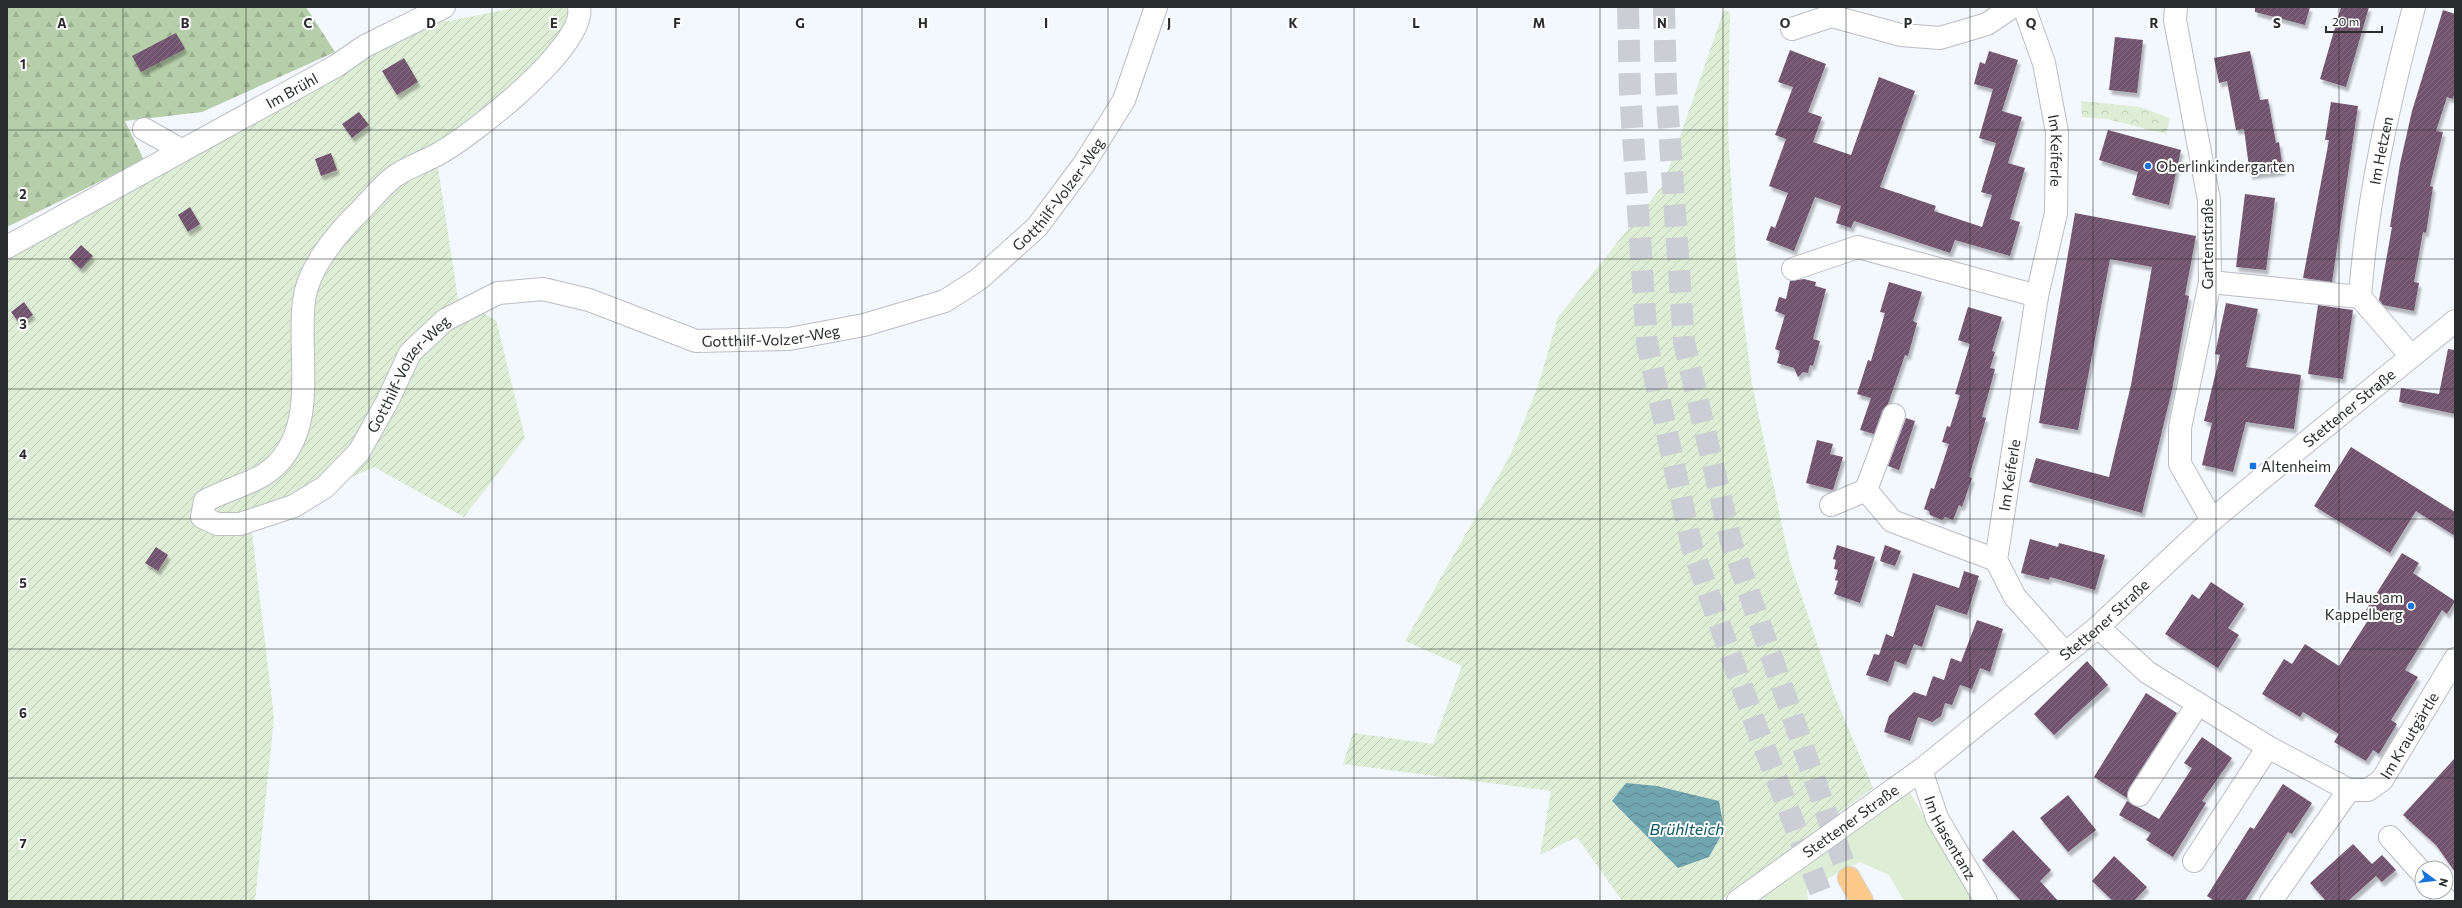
<svg xmlns="http://www.w3.org/2000/svg" width="2462" height="908" font-family="Commissioner,sans-serif">
<style>
.grass{fill:#deedd5}
.forest{fill:url(#forest-firs)}
.park{fill:url(#park-crowns)}
.garden{fill:url(#garden-furrows)}
.water{fill:url(#water-waves)}
.building{fill:url(#building-hatch);filter:url(#shadow)}
.lines{fill:none;stroke-linecap:round;stroke-linejoin:round}
.highway-tunnel{stroke:#cbced4;stroke-width:22;stroke-dasharray:22 11;stroke-linecap:butt}
.street-casing{stroke:#babdc4;stroke-width:24}
.highway-casing{stroke:#d4d5d5;stroke-width:24}
.street{stroke:#fff;stroke-width:22}
.highway{stroke:#feca8c;stroke-width:22}
.grid{fill:none;stroke:#2a2c2e;stroke-width:1;stroke-opacity:0.55}
.poi-dot{fill:#1872db;stroke:#fff;stroke-width:1.5}
.labels{text-anchor:middle;dominant-baseline:central;stroke-width:4;stroke-linejoin:round;paint-order:stroke}
.street-label{font-size:15px;fill:#2a2c2e;stroke:#fff}
.poi-label{font-size:15px;fill:#2a2c2e;stroke:#fff;text-anchor:start}
.water-label{font-size:16px;font-style:italic;fill:#0a5763;stroke:#fff}
.grid-label{font-size:13px;text-anchor:middle;font-weight:bold;fill:#2a2c2e;stroke:#fff;stroke-width:4;stroke-linejoin:round;paint-order:stroke}
</style>
<defs>
<pattern id="forest-firs" width="22" height="20" patternUnits="userSpaceOnUse"><rect width="22" height="20" fill="#b6cea9"/><path d="M5 1l3.5 6h-7zM16 11l3.5 6h-7z" fill="#9db192"/></pattern>
<pattern id="park-crowns" width="20" height="18" patternUnits="userSpaceOnUse"><rect width="20" height="18" fill="#deedd5"/><path d="M2 6a3 3 0 1 1 6 0M12 15a3 3 0 1 1 6 0" fill="none" stroke="#bfcbb7"/></pattern>
<pattern id="garden-furrows" width="10" height="10" patternUnits="userSpaceOnUse"><rect width="10" height="10" fill="#deedd5"/><path d="M-1 1l2-2M0 10L10 0M9 11l2-2" fill="none" stroke="#bfcbb7"/></pattern>
<pattern id="water-waves" width="16" height="10" patternUnits="userSpaceOnUse"><rect width="16" height="10" fill="#71a5af"/><path d="M0 5q4-4 8 0t8 0" fill="none" stroke="#5d878f"/></pattern>
<pattern id="building-hatch" width="6" height="6" patternUnits="userSpaceOnUse"><rect width="6" height="6" fill="#71536e"/><path d="M-1 1l2-2M0 6l6-6M5 7l2-2" fill="none" stroke="#846e82"/></pattern>
<filter id="shadow"><feDropShadow dx="2.5" dy="4.5" stdDeviation="1" flood-color="#0004"/></filter>
</defs>
<rect width="100%" height="100%" fill="#f3f7fe"/>
<!-- grass -->
<path class="grass" d="M1909,791L1974,901H1904L1889,875L1860,862L1807,889L1808,901H1758Z"/>
<!-- forest -->
<path class="forest" d="M7,7H306L335,52L202,112L125,121L144,160L7,227Z"/>
<!-- park -->
<path class="park" d="M2081,101L2140,107L2170,118L2166,134L2107,119L2082,117Z"/>
<!-- garden -->
<path class="garden" d="M519,7H570L573,19L544,58L495,103L435,148L458,299L496,320L525,438L464,517L374,467L251,524L274,718L255,901H7V261L164,161L427,20L449,21Z
M1724,10L1730,12L1728,132L1736,259L1752,384L1789,558L1834,694L1873,788L1720,901H1622L1577,837L1540,855L1551,791L1343,764L1353,733L1433,744L1462,666L1405,641L1510,456L1538,386L1558,317L1663,185Z"/>
<!-- water -->
<path class="water" d="M1626,783L1657,786L1719,801L1724,830L1709,857L1678,868L1612,801Z"/>
<!-- building -->
<path class="building" d="M2255,7H2310L2305,25L2255,12Z
M2341,7H2369L2346,87L2320,79Z
M2443,10L2455,14V91L2453,99L2447,97L2436,131L2443,132L2430,186L2433,187L2426,233L2423,232L2414,282L2419,283L2414,311L2383,305L2379,300L2392,227H2390L2400,164L2412,111Z
M176,33L185,49L141,72L132,56Z
M2115,37L2143,40L2137,93L2109,90Z
M1790,50L1826,64L1808,112L1822,117L1813,142L1851,155L1879,77L1915,91L1880,187L1936,206L1934,211L1982,227L1992,195L1981,192L1996,143L1979,138L1993,89L1974,84L1980,62L1985,64L1989,51L2018,60L2002,111L2022,117L2008,163L2025,168L2010,219L2020,222L2010,256L1955,240L1950,253L1854,221L1851,228L1836,223L1841,206L1815,197L1794,251L1766,240L1771,226L1775,228L1788,193L1769,186L1786,139L1775,135L1793,87L1778,82Z
M2250,51L2260,100L2268,99L2276,143L2279,142L2283,171L2250,175L2244,129L2236,130L2227,81L2219,83L2214,58Z
M404,58L418,82L397,95L382,71Z
M2331,102L2358,106L2332,282L2303,278L2329,140H2325Z
M359,112L369,125L352,138L342,124Z
M2108,130L2181,150L2169,205L2132,195L2138,172L2099,160Z
M331,153L337,170L321,176L315,159Z
M2245,194L2275,198L2266,270L2236,267Z
M190,207L200,224L188,232L178,215Z
M2075,213L2196,236L2185,295L2189,296L2172,390L2142,513L2029,482L2036,458L2109,477L2131,385L2152,267L2110,259L2078,430L2039,423Z
M81,245L93,256L81,269L69,258Z
M1804,279L1816,282L1815,286L1826,289L1813,339L1820,341L1813,366L1810,365L1808,373L1803,372L1798,377L1794,368L1777,363L1780,351L1775,349L1785,315L1775,311L1779,297L1786,299L1790,281Z
M1889,282L1922,292L1913,321L1917,323L1908,356L1905,355L1888,404L1882,411L1874,434L1860,430L1871,398L1857,394L1868,360L1871,361L1885,313L1880,312Z
M24,302L33,315L20,324L11,312Z
M2226,303L2258,309L2246,367L2301,375L2294,429L2246,422L2233,472L2202,465L2212,423L2204,421L2220,355L2215,354Z
M2318,305L2353,310L2343,379L2308,374Z
M1968,307L2002,317L1992,351L1995,352L1990,368L1995,369L1982,417L1986,418L1969,477L1972,478L1962,507L1959,505L1953,520L1945,517L1942,520L1930,515L1929,511L1924,509L1931,488L1934,489L1949,444L1942,442L1947,426L1950,427L1960,395L1955,394L1970,344L1958,340Z
M2448,349L2455,350V414L2399,402L2401,388L2439,394Z
M1906,418L1915,421L1899,470L1888,466Z
M1817,440L1833,444L1830,454L1843,457L1833,490L1806,483Z
M2351,447L2455,512V536L2416,511L2390,553L2314,506Z
M2030,539L2058,547L2059,543L2105,555L2095,590L2050,577L2049,580L2021,573Z
M1837,545L1875,557L1860,603L1834,594L1838,581L1835,580L1838,570L1834,569L1836,560L1833,559Z
M1885,545L1901,551L1895,566L1880,561Z
M156,547L168,555L158,571L145,563Z
M2402,553L2419,563L2413,573L2455,601L2447,614L2442,610L2405,670L2418,677L2391,720L2397,724L2379,754L2373,750L2366,761L2334,742L2339,734L2303,712L2300,717L2262,694L2284,659L2292,664L2305,644L2339,666L2372,614L2366,610Z
M1964,571L1979,576L1967,615L1936,605L1922,647L1914,644L1906,665L1895,661L1888,682L1866,675L1874,654L1879,655L1886,634L1893,637L1913,573L1959,588Z
M2211,582L2244,604L2228,628L2239,635L2218,668L2165,634L2192,594L2199,599Z
M1977,620L2003,629L1990,672L1980,668L1972,689L1960,685L1952,705L1945,703L1941,716L1932,722L1918,717L1910,741L1884,732L1889,716L1914,692L1926,696L1933,676L1944,680L1951,658L1961,662Z
M2087,661L2108,685L2054,735L2034,714Z
M2146,693L2177,713L2129,788L2127,798L2094,777Z
M2202,737L2232,758L2202,801L2206,803L2173,857L2146,840L2151,833L2119,815L2127,801L2159,819L2192,768L2184,763Z
M2455,758V872L2436,845L2403,815Z
M2283,784L2312,803L2292,834L2288,832L2245,901H2215L2207,896L2250,827L2254,829Z
M2068,795L2096,830L2068,852L2040,818Z
M2013,830L2051,870L2040,881L2058,901H2021L1982,860Z
M2353,844L2372,864L2382,855L2396,870L2382,882L2376,876L2348,901H2326L2310,883Z
M2114,856L2147,887L2134,901H2113L2092,881Z"/>
<g class="lines">
<!-- highway-tunnel -->
<path class="highway-tunnel" d="M1628,7L1630,92L1647,343L1692,547L1756,726L1824,901
M1664,7L1666,86L1684,342L1731,541L1849,878"/>
<defs>
<g id="street">
<path id="s1" d="M579,7C587,46 472,135 440,153C426,161 408,167 395,176C380,187 368,204 355,216C334,237 307,271 304,301C297,353 318,421 278,463C260,483 228,488 205,501L202,517L217,524H240L294,506L325,487L359,452L388,400L410,353L445,320L498,293L543,289L589,300L696,341L789,339L864,325L945,301L979,279L1037,227L1084,164L1124,100L1156,7"/>
<path id="s2" d="M2024,7L2044,63L2057,132L2056,213L2037,296L1996,560L2015,597L2065,653"/>
<path d="M2176,7L2175,20L2209,200L2210,282L2180,428V464L2212,520"/>
<path d="M1792,29L1831,16L1901,35L1940,38L1987,24L2012,7"/>
<path d="M144,129L181,150"/>
<path id="s3" d="M7,247L336,66L365,46L444,7"/>
<path d="M1793,269L1858,247L2037,296"/>
<path d="M2210,282L2360,297"/>
<path id="s4" d="M2411,356L2360,297C2367,198 2389,103 2414,7"/>
<path d="M1866,490L1894,415"/>
<path d="M1831,505L1866,490L1892,521L1996,560"/>
<path id="s5" d="M2098,627L2147,672L2268,747L2349,790H2368L2382,780L2455,659"/>
<path id="s6" d="M1921,770L1937,818L1986,901"/>
<path d="M2139,795L2198,704"/>
<path d="M2390,837L2422,873"/>
<path d="M2194,861L2268,747"/>
<path d="M2439,892L2447,901"/>
<path id="s7" d="M1738,901L1921,770L2098,627L2212,520L2260,480L2455,321"/>
<path d="M2271,901L2349,790"/>
</g>
<path id="highway" d="M1849,878L1862,901"/>
</defs>
<!-- street casing -->
<use href="#street" class="street-casing"/>
<!-- highway casing -->
<use href="#highway" class="highway-casing"/>
<!-- street -->
<use href="#street" class="street"/>
<!-- highway -->
<use href="#highway" class="highway"/>
</g>
<!-- grid -->
<path class="grid" d="M123,7V901M246,7V901M369,7V901M492,7V901M616,7V901M739,7V901M862,7V901M985,7V901M1108,7V901M1231,7V901M1354,7V901M1477,7V901M1600,7V901M1723,7V901M1846,7V901M1970,7V901M2093,7V901M2216,7V901M2339,7V901M7,130H2455M7,259H2455M7,389H2455M7,519H2455M7,649H2455M7,778H2455"/>
<!-- markers -->
<g class="poi-dot">
<circle cx="2148" cy="166" r="4"/>
<rect x="2249" y="462" width="8" height="8" rx="2"/>
<circle cx="2411" cy="606" r="4"/>
</g>
<g class="labels">
<!-- street labels -->
<g class="street-label">
<text stroke="none"><textPath href="#s3" startOffset="325">Im Brühl</textPath></text>
<text stroke="none"><textPath href="#s2" startOffset="148">Im Keiferle</textPath></text>
<text stroke="none"><textPath href="#s4" startOffset="226">Im Hetzen</textPath></text>
<text stroke="none"><textPath href="#s1" startOffset="1701">Gotthilf-Volzer-Weg</textPath></text>
<text transform="translate(2207 244) rotate(-90)">Gartenstraße</text>
<text stroke="none"><textPath href="#s1" startOffset="1365">Gotthilf-Volzer-Weg</textPath></text>
<text stroke="none"><textPath href="#s1" startOffset="957">Gotthilf-Volzer-Weg</textPath></text>
<text stroke="none"><textPath href="#s7" startOffset="786">Stettener Straße</textPath></text>
<text transform="translate(2009 475) rotate(-81)">Im Keiferle</text>
<text stroke="none"><textPath href="#s7" startOffset="462">Stettener Straße</textPath></text>
<text stroke="none"><textPath href="#s5" startOffset="389">Im Krautgärtle</textPath></text>
<text stroke="none"><textPath href="#s7" startOffset="138">Stettener Straße</textPath></text>
<text stroke="none"><textPath href="#s6" startOffset="74">Im Hasentanz</textPath></text>
</g>
<!-- poi labels -->
<g class="poi-label">
<text x="2156" y="166">Oberlinkindergarten</text>
<text x="2261" y="466">Altenheim</text>
<text x="2403" y="597" text-anchor="end">Haus am<tspan x="2403" dy="17">Kappelberg</tspan></text>
</g>
<!-- water labels -->
<g class="water-label">
<text x="1687" y="828">Brühlteich</text>
</g>
</g>
<g class="grid-label">
<text x="62" y="28">A</text>
<text x="185" y="28">B</text>
<text x="308" y="28">C</text>
<text x="431" y="28">D</text>
<text x="554" y="28">E</text>
<text x="677" y="28">F</text>
<text x="800" y="28">G</text>
<text x="923" y="28">H</text>
<text x="1046" y="28">I</text>
<text x="1169" y="28">J</text>
<text x="1293" y="28">K</text>
<text x="1416" y="28">L</text>
<text x="1539" y="28">M</text>
<text x="1662" y="28">N</text>
<text x="1785" y="28">O</text>
<text x="1908" y="28">P</text>
<text x="2031" y="28">Q</text>
<text x="2154" y="28">R</text>
<text x="2277" y="28">S</text>
<text x="23" y="69">1</text>
<text x="23" y="199">2</text>
<text x="23" y="329">3</text>
<text x="23" y="459">4</text>
<text x="23" y="588">5</text>
<text x="23" y="718">6</text>
<text x="23" y="848">7</text>
</g>
<!-- border -->
<rect width="2462" height="908" fill="none" stroke="#2a2c2e" stroke-width="16"/>
<!-- north arrow -->
<g transform="translate(2434 880) rotate(105)"><circle r="19" fill="#ffffff" stroke="#aaabab"/>
<path d="M0-3L7 15L0 10L-7 15Z" fill="#1872db"/>
<text y="-6" font-size="11" font-weight="bold" text-anchor="middle" fill="#2a2c2e">N</text>
</g>
<!-- scale -->
<path d="M2326 26v6h56v-6" fill="none" stroke="#2a2c2e" stroke-width="2"/>
<text x="2332" y="26" font-size="12" fill="#2a2c2e" stroke="#ffffff" stroke-width="3" paint-order="stroke">20 m</text>
</svg>
